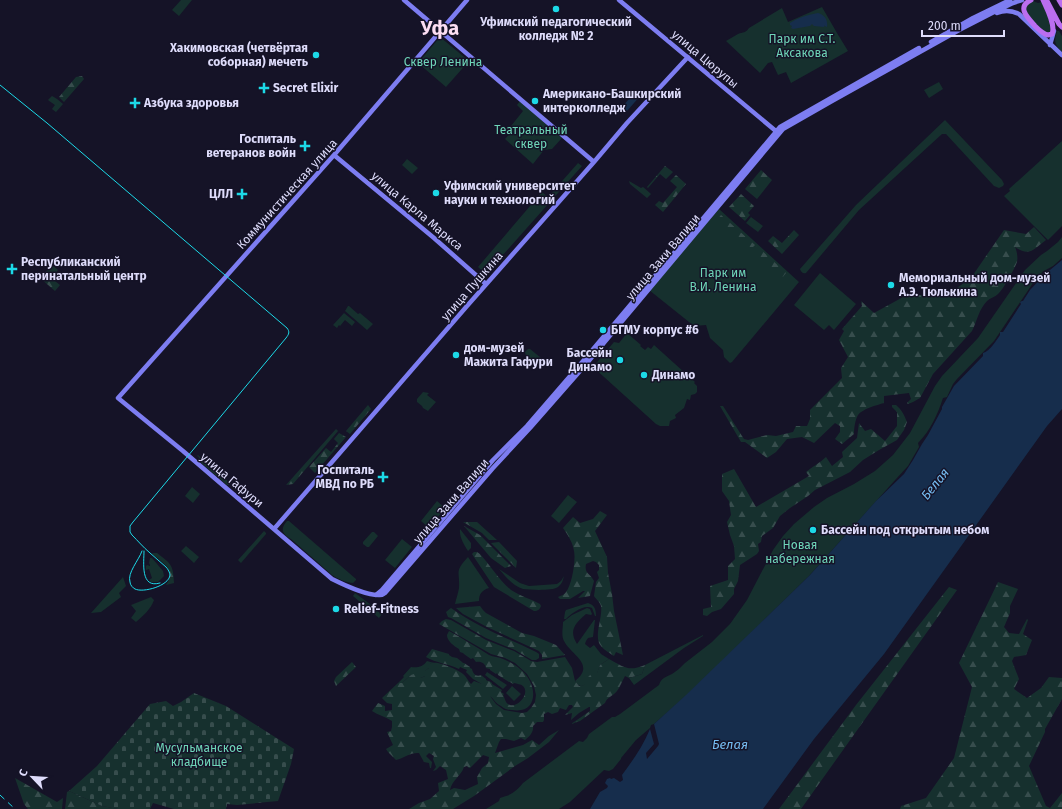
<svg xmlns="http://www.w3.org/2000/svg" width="1062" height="809" font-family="'Fira Sans',sans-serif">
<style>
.green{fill:#16302e}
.forest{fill:url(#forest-firs);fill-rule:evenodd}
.cemetery{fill:url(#cemetery-stones)}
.water{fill:#162d4c}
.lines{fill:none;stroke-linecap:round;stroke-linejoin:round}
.secondary{stroke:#7d7df1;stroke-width:4.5}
.primary{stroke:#bb6ef0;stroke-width:5}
.tram{stroke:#1cd9e7;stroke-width:1}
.rail{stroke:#1cd9e7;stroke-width:1;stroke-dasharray:6 5;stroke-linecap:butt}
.poi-dot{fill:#1cd9e7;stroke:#151327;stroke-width:1.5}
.labels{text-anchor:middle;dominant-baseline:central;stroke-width:3;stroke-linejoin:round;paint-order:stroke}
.poi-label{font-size:12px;font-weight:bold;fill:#dedcfb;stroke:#151327;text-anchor:start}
.park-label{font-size:12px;fill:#6ed5b8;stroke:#151327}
.street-label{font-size:12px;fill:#dedcfb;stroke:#151327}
.water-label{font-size:13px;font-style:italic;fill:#75bbf1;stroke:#151327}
.town-label{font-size:20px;font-weight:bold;fill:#fcdef2;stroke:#151327}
</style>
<defs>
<pattern id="forest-firs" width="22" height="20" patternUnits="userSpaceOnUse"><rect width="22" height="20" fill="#16302e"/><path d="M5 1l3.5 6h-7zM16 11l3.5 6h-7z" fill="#374d4d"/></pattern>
<pattern id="cemetery-stones" width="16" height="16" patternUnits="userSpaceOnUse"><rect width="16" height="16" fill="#16302e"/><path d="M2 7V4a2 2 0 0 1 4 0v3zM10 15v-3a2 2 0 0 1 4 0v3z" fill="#374d4d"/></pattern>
</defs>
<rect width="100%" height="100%" fill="#151327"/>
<!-- green -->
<path class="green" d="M181,0H192L179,16L172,10Z
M1033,1L1038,3L1042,2L1052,27L1050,33L1044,31L1027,15L1026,7L1027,5Z
M822,7L837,33L848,51L791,83L786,72L778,75L772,62L768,63L760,73L726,41C730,39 734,36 738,34C743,32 746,33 749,28L782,8L788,22Z
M1057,31H1059L1062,36V52C1054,44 1054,41 1057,31Z
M440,37L469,61L446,87L418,63Z
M939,82L943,89L929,98L924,90Z
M520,101L562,138L552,149L544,150L533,164L505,139L514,129L511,126L523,111L517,105Z
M945,120L1002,180L1004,184L1003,186L999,188L994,186L946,134H942L859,210L806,273C803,274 801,272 800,269L856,205Z
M1062,141V226L1048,240L1004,196L1010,191L1009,189Z
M407,159L418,168L412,174L402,165Z
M578,163L582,166L486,274L478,267L542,192L548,197Z
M719,209L799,282L732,362L730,363L724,357L723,350L710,338L706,325L694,326L649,290Z
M751,217L763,226L758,232L746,223Z
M1062,237V258L1053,266L1042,272L1041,277L1033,283L994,341L957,379L953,384L947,397L943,398C938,414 930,431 918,443L919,447L908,466L896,479L809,576L686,696L654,724L651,725L650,728L636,740L621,758V759L613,769L609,771L604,770L570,802L559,809H482H486L499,801L500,798C502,797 504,797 506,796C513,794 519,788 523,783L579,741L583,742L587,738L589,734L612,717H615L620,714L659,685C661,678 666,677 672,674C677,671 681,667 685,663L712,642L730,624L747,600L773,550L783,536L794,524L814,507L827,498L854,484L875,471L893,455L910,433L935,386L942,376L978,338L1025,270L1041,255L1047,251L1058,242Z
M820,273L856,304L834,330L829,325L824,330L794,305Z
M348,306H349L358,314L360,313L373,324L367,330L345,311Z
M344,313L355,322L352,326L345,320L340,326L339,325L337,328L333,325Z
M627,333L641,345L640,346L645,350L648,347L651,349L654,345L695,382L694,383L697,386V392L695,394L691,395L690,400L687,399L684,408L675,415L676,418L670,421L669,426H660L656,424L593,367L614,342L619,343Z
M423,392L429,393L427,395L436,402L428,411L423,408L422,406L417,402V399Z
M198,455L229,482L230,483L229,485H227L198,460L199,457L197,456Z
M192,487L200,494L193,503L185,496Z
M568,495L577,502L559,523L551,516Z
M437,501L445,508L429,528L421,521Z
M287,521H289L356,579V580L353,583C347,583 338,579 332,575L291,539C282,534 280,529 287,521Z
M460,529L471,543V548L468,551C464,545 459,537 460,529Z
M264,531L266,533V534L241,563L238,560Z
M372,532H374L378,536L369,547H367L363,544V542Z
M402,539L412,547L395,568L385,560Z
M186,546L199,557L194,563L181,551Z
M468,557L489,588C482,590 479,594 479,601L455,604C456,599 458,594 459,588C460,571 454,572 468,557Z
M150,558H152L163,571L164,576L158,582H151L149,580L152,578L149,569L146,570V566L147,565L150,566V565L149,563Z
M499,569L520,583L529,586L557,584L561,581L564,576C563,580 562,584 558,587C552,591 531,590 523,589C513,586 506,577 499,569Z
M123,577L126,586L119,593L121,597L101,612L91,613Z
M355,593L374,607L372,608L376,612V610L382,614L379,618L353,596Z
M151,597L154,600C151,609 143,616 136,622L131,618L136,611L131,605Z
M588,603C595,605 596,610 596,616H595L592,608C584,604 572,613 566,619H564L565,612L566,610Z
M587,608L590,609L592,614L591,615L586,614C576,623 568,630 577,644L594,620H595L593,637L588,638L586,641L585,644L590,648L594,645L601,654L609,659L600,665L597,674L584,685L581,686L578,685L575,681C596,664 571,655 564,641C561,636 563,628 563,622L572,615Z
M703,635V636L684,648L634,685L629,678L642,674L645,665Z
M427,661L434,663H431L429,668L425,671V676L421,678L411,675L402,683H398L404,677L403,676L411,667C417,668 423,667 427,661Z
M487,672L507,685L503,689L485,675Z
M512,686L521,694L514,701L506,693Z"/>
<!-- forest -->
<path class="forest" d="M82,76L84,79L64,102L59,97L76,77Z
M52,96L57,99L63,104L56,112L52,109L55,105L48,100Z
M665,166L673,172L666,179L660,174L648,188L647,187Z
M761,170L772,180L757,199L745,189Z
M676,175L686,184L663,212L655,205L659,201L663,203L677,187L670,181Z
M629,181L641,188L643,187L651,194L647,198L630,184Z
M741,194L754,206L748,213L750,215L745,221L729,207Z
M721,215L755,245L750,250L717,220Z
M1034,227L1046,240C1034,249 1030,257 1015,247C1017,251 1018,258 1017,262C1015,268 1003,290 998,294C995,297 990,298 987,301C979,309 977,321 972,331L933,374L920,398L913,402L908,404L907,403L911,399L909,393L884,396V403C877,405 862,409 858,415C855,420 854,428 854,434L842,444L835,439L840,432V426L835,423L814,443L802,437L787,439L776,452L767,458L745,442H741L720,406H723L742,436L744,439L748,440L767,435L776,436L793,432L796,426H807L810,419V410L842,378L841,368L848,357L839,340L844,331L842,329L862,306L861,301L874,313L905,296L920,295L931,296L950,293L968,280L973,275L1004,230L1026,234Z
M794,230L799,235L782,254L768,241L773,236L782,243Z
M757,246L786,273L782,278L752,252Z
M52,265L58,270L51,278L60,285L55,291L40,278Z
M528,349H530L541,358L540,362L537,364L526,356L525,352Z
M368,405L371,409L350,434L346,431Z
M892,405H896C902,410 904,415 907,422L904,430L897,440L879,450L863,460L850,472L815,490L808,496L790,508L780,516L773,528L762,536L761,542L758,544L759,551L757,554L740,565L738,581L734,589V594L721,609L712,612L707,616L703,615V609L711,607L710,586L728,580V566L735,559L734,546L730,535L727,522L731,515L729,501L722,491V474L734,469L756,507L809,476L806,472C813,466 820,463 826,457L832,466L843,457L842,452L857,438L859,423L865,431L871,429L885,441L897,426V412L892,407Z
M336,429L338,431L293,484L286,485Z
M339,433L346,437L315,473L309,467L326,448L331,452L338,443L334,439Z
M600,511L607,515L595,531L607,557L608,573L612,594L614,611L623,655L616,652L614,656C610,653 605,651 601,646C593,637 603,618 601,606C600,602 596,599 594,596L596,582L599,578L597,572L599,570V565L596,562L593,561L586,564C584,574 590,573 594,581L590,596L578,598L585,591H583L570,599H560L558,597C561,596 565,594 566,592C572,585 576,560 574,551C573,543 568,535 563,528L573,517L580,523L593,519Z
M463,522H477L497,540H489L482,533Z
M464,526L480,535L511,566L505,568L491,558Z
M499,542L517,561L516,568L491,543Z
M474,552H477L480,554C490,565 499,580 511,590C520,596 531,599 540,604L541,606C540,609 538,611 534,611L494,587L472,554Z
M153,553H157C171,564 173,564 174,583L166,585C177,570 163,563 152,554Z
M998,582L1018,589L1010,606V613L1004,627L1009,633L1019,634L1027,619L1028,620L1023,634L1032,640L1026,655L1014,657L1012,661L1019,679L1014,689L1027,698L1041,688L1049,677L1062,678V699L1045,729V732L1029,766L1046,806L1050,808L1062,793V809H900L901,806L926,798L954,758L972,687L959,663Z
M949,587L957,590L801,809H779L856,705Z
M480,606L483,610L486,613L522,633L534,636L556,645L565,655L542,659V655L539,651L487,627L463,614L456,608Z
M451,608C477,627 507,638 536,652L539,654V658L536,660H532L515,650L486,638L451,618L448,617L446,612Z
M446,619L451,620L486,640L514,651L531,661L537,662L565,657L572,668L575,681L579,686L584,685C587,678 589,673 597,673L600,665L609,659C624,667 628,672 645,665L642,674L629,678L625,676C622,681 620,687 617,691C613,696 607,697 605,703L580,721L571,724L590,711V707H589L579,713L571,720L572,713L565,715L573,707L572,705H569L566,710L560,708L558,712L552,714L548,712L544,714V720L543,722H537L533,726C534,732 529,737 525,740L521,738L514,741L506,739H501L499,742L495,753L523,745L532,740L539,745L549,736L559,730L549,742L528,758L515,766L474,796L453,809H409L419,803L430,799L439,791L438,783L448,779L446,770L440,766L436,770L433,771L436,767L433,759L434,756L429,753L426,756L432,762L431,768H430L429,763L424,762L419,753C411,752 404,758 396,760L388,752L386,749L393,745L387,732L391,731L392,727V721C386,717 378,715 372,711L378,703L385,706V711L392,710V704L387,703L382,698L398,683H402L411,675L417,673L421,678L425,676L423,672L429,668C429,667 429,666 429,665C433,658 458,670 463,674C466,676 468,681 471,684L474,681L482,684L473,679L466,672L467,670L460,667L459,669C449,664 436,663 426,657L432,649L449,654V659V655L452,657L457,658L462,662L463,663H464L470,667V668L472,669C473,674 476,677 481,675L486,679V680L488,681H489L492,683V684L502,690L501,692L504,694L503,695C505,698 505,702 508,704C516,710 531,694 523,686C521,684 517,684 514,683L513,684L510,682H509L498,675L497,673L496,674L490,670V669L486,668C485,663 481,661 476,662L473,658L471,659L464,654L463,653L460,652L459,649C454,646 447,641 447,635L449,631C462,638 476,647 489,655C493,657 499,657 503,659C511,662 521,668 526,675C538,690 536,714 512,710C508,710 504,709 501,706C496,704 494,699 490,696L496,704L504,710L522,713L527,712L531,708L535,702L536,695L534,686L527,674L515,663L505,658L491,654L439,624L442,621ZM483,755L489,757L488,763L482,768L477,777L478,784L465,790L454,788L450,790C452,780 461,776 464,767L467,766L469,768H470Z
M352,662L356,667L336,686L334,681L336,677Z
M15,778L57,802L63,798L62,809H28L24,804Z
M69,791L102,806L118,809H65L67,792Z"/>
<!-- cemetery -->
<path class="cemetery" d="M194,693L226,706L294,749L291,764L278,801L237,805L227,804L226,809H174L153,803L150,809H118L102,806L69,791L97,766L150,704L166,701L173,706L181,702Z"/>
<!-- water -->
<path class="water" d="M818,13C825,15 828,20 827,27L825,26V25L824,27L814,26L812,24L810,26L793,29L791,28L792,26L790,25V23C799,17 808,15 818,13Z
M636,91L641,95L627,111L622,107Z
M1062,260V409L1047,426L884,654L814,739L763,809H590L600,792L607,788L608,786L605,783L607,779L610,778L611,779L614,778L620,782L623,780L622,775C633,760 643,746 650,729L654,744L646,753L647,759L658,746L659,744L654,724L686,695L810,575L876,501L904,474L913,460L922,444L928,435L942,409V407L954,386L983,356V353C990,351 996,341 1000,335V332H1003L1021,304L1020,302L1022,301H1023L1030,290L1048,271L1050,270Z"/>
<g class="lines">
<!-- secondary -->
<path class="secondary" d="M404,0L594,162
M467,0L334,155L118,398L183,451L332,579C342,584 368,596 380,595C383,595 383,594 385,593L493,468L530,428L587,363L783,129L832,101L961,29L994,12L1013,3L1022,0
M619,0L777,132
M997,13C1004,10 1011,10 1019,14L1062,55
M931,42L973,18L1010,0
M1050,45L1054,31
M334,155L434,238L486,284
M274,529L467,306L594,162L627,123L688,57
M376,595L382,590L493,460L527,426L584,360L780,127L919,48"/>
<!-- primary -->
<path class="primary" d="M1031,0C1016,7 1028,18 1035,26C1039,30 1043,34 1048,35L1052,34C1056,25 1047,9 1043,0
M1059,0L1062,5
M1047,1L1059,24L1062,27"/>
<!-- tram -->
<path class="tram" d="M0,85L47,123L287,328C290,332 289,334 286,338L133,522L130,526V532L132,535C138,541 143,547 150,553C155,558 161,562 166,567C168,569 170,573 170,575C169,586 143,593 135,589C133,588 130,585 130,582C127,573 139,560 142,551
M144,551C144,563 140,589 160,583"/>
<!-- rail -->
<path class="rail" d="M0,795L15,809"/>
</g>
<!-- markers -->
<g class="poi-dot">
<circle cx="556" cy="9" r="4"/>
<circle cx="316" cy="55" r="4"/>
<path d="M262 82h4v4h4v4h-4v4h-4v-4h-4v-4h4z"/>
<circle cx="535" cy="101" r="4"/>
<path d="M133 97h4v4h4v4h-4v4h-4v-4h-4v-4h4z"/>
<path d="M303 140h4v4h4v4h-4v4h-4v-4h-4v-4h4z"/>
<circle cx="436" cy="193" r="4"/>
<path d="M240 188h4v4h4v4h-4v4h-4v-4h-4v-4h4z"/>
<path d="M10 263h4v4h4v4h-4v4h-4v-4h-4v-4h4z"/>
<circle cx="891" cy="285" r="4"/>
<circle cx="603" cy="330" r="4"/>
<circle cx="456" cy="355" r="4"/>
<circle cx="620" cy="360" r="4"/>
<circle cx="644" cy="375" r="4"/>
<path d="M381 471h4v4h4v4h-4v4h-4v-4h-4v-4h4z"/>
<circle cx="813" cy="530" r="4"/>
<circle cx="336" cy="609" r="4"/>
</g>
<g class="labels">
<!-- poi labels -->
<g class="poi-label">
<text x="556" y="22" text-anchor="middle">Уфимский педагогический<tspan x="556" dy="14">колледж № 2</tspan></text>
<text x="308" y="48" text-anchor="end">Хакимовская (четвёртая<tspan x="308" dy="14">соборная) мечеть</tspan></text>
<text x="273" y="88">Secret Elixir</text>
<text x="543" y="94">Американо-Башкирский<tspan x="543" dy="14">интерколледж</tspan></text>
<text x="144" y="103">Азбука здоровья</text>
<text x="296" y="139" text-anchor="end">Госпиталь<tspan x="296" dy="14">ветеранов войн</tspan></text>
<text x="444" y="186">Уфимский университет<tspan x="444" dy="14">науки и технологий</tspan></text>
<text x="233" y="194" text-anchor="end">ЦЛЛ</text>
<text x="21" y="262">Республиканский<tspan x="21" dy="14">перинатальный центр</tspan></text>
<text x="899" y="278">Мемориальный дом-музей<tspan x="899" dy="14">А.Э. Тюлькина</tspan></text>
<text x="611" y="330">БГМУ корпус #6</text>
<text x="464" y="348">дом-музей<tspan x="464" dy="14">Мажита Гафури</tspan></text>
<text x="612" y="353" text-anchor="end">Бассейн<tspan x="612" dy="14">Динамо</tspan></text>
<text x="652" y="375">Динамо</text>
<text x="374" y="470" text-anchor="end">Госпиталь<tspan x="374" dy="14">МВД по РБ</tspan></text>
<text x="821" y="530">Бассейн под открытым небом</text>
<text x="344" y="609">Relief-Fitness</text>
</g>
<!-- park labels -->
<g class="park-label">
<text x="802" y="39">Парк им С.Т.<tspan x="802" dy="14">Аксакова</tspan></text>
<text x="443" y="62">Сквер Ленина</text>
<text x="531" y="130">Театральный<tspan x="531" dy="14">сквер</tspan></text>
<text x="723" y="273">Парк им<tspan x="723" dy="14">В.И. Ленина</tspan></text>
<text x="800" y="545">Новая<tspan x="800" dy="14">набережная</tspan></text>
<text x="199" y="748">Мусульманское<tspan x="199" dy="14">кладбище</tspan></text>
</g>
<!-- street labels -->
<g class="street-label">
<text transform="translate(705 59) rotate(40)">улица Цюрупы</text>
<text transform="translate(287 194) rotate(-48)">Коммунистическая улица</text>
<text transform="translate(417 211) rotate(40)">улица Карла Маркса</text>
<text transform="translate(663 257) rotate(-50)">улица Заки Валиди</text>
<text transform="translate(472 286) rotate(-49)">улица Пушкина</text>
<text transform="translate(232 480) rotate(40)">улица Гафури</text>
<text transform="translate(451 501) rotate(-49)">улица Заки Валиди</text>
</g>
<!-- water labels -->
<g class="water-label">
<text transform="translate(935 484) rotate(-51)">Белая</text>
<text x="730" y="744">Белая</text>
</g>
<!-- town labels -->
<g class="town-label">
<text x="440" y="28">Уфа</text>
</g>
</g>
<!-- north arrow -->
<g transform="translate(32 777) rotate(295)" stroke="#151327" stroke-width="3" paint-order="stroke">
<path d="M0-3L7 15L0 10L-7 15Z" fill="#dedcfb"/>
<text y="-6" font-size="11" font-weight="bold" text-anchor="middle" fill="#dedcfb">С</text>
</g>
<!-- scale -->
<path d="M922 30v6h82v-6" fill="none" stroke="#dedcfb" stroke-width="2"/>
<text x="928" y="30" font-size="12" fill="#dedcfb" stroke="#151327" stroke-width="3" paint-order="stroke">200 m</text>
</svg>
